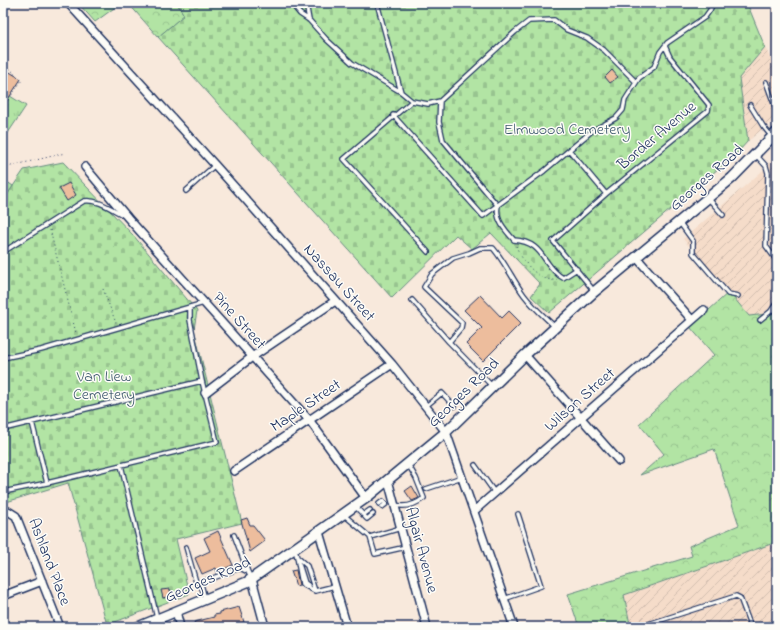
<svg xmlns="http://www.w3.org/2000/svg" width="780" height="630" font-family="'Indie Flower',sans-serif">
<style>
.industrial{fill:url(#industrial-furrows)}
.forest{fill:url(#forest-crowns);stroke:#668a81}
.cemetery{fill:url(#cemetery-stones);stroke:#668a81}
.park{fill:url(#park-tufts);stroke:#668a81}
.building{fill:#edbd9d;stroke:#1b2f5e}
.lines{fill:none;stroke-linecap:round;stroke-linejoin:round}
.lane-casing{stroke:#1b2f5e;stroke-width:6}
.street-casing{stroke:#1b2f5e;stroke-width:10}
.secondary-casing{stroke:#1b2f5e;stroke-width:12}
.path{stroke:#1b2f5e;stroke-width:1;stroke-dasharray:1 3;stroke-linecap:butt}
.lane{stroke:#fdfcf7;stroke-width:3.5}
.street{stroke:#fdfcf7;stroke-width:7}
.secondary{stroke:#fdfcf7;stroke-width:9}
.labels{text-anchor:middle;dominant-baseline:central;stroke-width:3;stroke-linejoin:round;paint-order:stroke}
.park-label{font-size:16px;fill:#415c70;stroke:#fdfcf7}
.street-label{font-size:16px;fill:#1b2f5e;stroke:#fdfcf7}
</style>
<defs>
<pattern id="industrial-furrows" width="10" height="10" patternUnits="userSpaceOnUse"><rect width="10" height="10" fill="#f5dcc9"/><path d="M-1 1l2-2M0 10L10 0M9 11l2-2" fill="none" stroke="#d1bdaf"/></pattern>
<pattern id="forest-crowns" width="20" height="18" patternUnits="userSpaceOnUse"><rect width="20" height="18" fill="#b2e4a4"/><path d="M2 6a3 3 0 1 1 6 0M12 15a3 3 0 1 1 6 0" fill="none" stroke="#98c490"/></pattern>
<pattern id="cemetery-stones" width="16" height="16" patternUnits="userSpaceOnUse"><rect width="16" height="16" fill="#b2e4a4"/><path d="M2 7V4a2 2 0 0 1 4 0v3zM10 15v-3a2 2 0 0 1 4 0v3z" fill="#98c490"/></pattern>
<pattern id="park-tufts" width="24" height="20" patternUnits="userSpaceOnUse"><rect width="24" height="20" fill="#b2e4a4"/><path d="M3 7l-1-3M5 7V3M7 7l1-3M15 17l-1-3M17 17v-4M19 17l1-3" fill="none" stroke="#98c490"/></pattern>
</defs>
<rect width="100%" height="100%" fill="#f8e9dc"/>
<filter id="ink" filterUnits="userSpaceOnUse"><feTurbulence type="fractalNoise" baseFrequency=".025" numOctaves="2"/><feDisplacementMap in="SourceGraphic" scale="8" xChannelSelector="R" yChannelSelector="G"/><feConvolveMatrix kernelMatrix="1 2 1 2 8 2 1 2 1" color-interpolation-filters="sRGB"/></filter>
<g filter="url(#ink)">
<!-- industrial -->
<path class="industrial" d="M765,47L777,73V117L748,141L739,78Z
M777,156V313L749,316L683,239L760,173Z
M777,542V627H623L630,624L624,595Z"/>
<!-- forest -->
<path class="forest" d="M78,3H121L95,22Z
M128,3H177L184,15L158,37Z
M729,292L749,316L777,313V542L624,595L630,624L623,627H579L568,594L692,556L689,546L739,525L714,449L640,475L664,454L639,424L714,355L690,327Z"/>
<!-- cemetery -->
<path class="cemetery" d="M177,3H747L765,47L739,78L748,141L739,151L549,313L531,296L540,284L491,233L472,249L456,235L392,298L158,37L184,15Z
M63,162L133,235L197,311L194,329L242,523L176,539L189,594L107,625L68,483L3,503V201L24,170Z"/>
<!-- park -->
<path class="park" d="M10,96L26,106L6,136L3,135V107Z
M3,179L13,186L3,201Z"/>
<!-- building -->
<path class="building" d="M3,68L21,79L3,107Z
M612,70L618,77L610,83L605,77Z
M69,183L76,195L67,201L59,188Z
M480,295L502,318L509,311L521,323L483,361L466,344L482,328L464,310Z
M412,486L419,498L412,501L405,491Z
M247,518L250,525H253L264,539L265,541L250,552L241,520Z
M218,531L233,565L217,572L216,568L202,574L195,558L210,551L204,538Z
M296,570L299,585L296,586L291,571Z
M170,589L171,596L163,598L161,590Z
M239,607L244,622L228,627H196L194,622L214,617V615L220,614V612Z"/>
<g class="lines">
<defs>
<path id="lane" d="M291,3L300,14L309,20
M306,3L309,20L326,39L352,63L401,92
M377,3L401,92L412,101
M766,82L777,112
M440,101L439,122L443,140L498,206C495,219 505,230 514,240C545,242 542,266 563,278L577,269
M750,105L763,126L772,137
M393,115L483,216L544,171L592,131L616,118L623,110L625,100L639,78L654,67L660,52L667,43L705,17L710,10L713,3
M569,150L606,194
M756,155L766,166L768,173L766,246L777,261
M186,191L215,165
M708,198L723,215
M680,223L693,241V253L728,294L738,296
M3,252L84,201C98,199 111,209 123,215
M428,252L344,159L412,101L428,104L440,101L515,32L529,21L554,20L567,30L587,38L604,50L636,82
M594,291L553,241L606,194L708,111L709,105L670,57L665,46
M412,300L449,342L492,386
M760,320L771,311L777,302
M449,342L461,328L462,323L424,287L432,274L453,258L469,253L480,248H493C505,262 513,280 524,295C533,307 545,317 555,327
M3,358L41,350L190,307
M426,406L442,393L454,406
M3,429L202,381
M121,465L157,618
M475,465L495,493
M47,483L217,442L202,381L190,320V307L204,303
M426,489L462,477
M3,492L47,483L32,422
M379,504L383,501L386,504L382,507
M395,505C406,508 415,505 424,498L416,478L408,464
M356,507L367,519L373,514
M344,515L370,537L375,554L406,547
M363,515L370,510
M234,535L248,572
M370,537L401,528
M186,547L196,582L201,584
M295,550L297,557L307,566L315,591L335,586
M297,557L302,584L315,591
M299,564L305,583L308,585
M205,599L201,584L205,581L240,568L248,572L251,578
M504,599L541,586L518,514
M639,627L736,596L740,598L751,627"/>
<path id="street" d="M68,3L215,165L392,364L446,432L514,627
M85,167L128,218L310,421L366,498
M636,257L692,320
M525,355L619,461
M205,393L252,357L335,301
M234,471L392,364
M388,480L427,627
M474,511L704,310
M3,513L8,511L16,516L60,627
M319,532L347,627
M252,579L265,627
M3,596L42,581
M176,611L180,627"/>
<path id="secondary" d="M138,627L247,582L366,498L446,432L525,355L594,292L732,178L777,132"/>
</defs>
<!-- lane casing -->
<use href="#lane" class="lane-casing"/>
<!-- street casing -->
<use href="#street" class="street-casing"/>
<!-- secondary casing -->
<use href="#secondary" class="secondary-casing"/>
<!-- path -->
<path class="path" d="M3,64L13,71L12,72L22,80L11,96
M3,168L65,153
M50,230L76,333
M516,246C522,261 538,282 557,280
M103,289L116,323"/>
<!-- lane -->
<use href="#lane" class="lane"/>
<!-- street -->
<use href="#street" class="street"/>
<!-- secondary -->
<use href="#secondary" class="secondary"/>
</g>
</g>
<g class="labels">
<!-- park labels -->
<g class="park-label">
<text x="567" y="130">Elmwood Cemetery</text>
<text x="104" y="377">Van Liew<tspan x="104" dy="18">Cemetery</tspan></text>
</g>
<!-- street labels -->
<g class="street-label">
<text transform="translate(657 136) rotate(-40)">Border Avenue</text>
<text transform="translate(707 178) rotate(-41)">Georges Road</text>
<text transform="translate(339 283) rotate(48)">Nassau Street</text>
<text transform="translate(239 321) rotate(48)">Pine Street</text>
<text transform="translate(464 393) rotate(-44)">Georges Road</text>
<text transform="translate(580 400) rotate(-41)">Wilson Street</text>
<text transform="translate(306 406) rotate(-34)">Maple Street</text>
<text transform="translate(421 550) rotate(75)">Algair Avenue</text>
<text transform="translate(49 562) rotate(69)">Ashland Place</text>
<text transform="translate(208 580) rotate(-24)">Georges Road</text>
</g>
</g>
<!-- margin -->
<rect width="780" height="630" fill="none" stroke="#fdfcf7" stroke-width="16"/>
<rect x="8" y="8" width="764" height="614" fill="none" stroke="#1b2f5e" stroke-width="1.5" filter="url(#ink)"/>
</svg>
